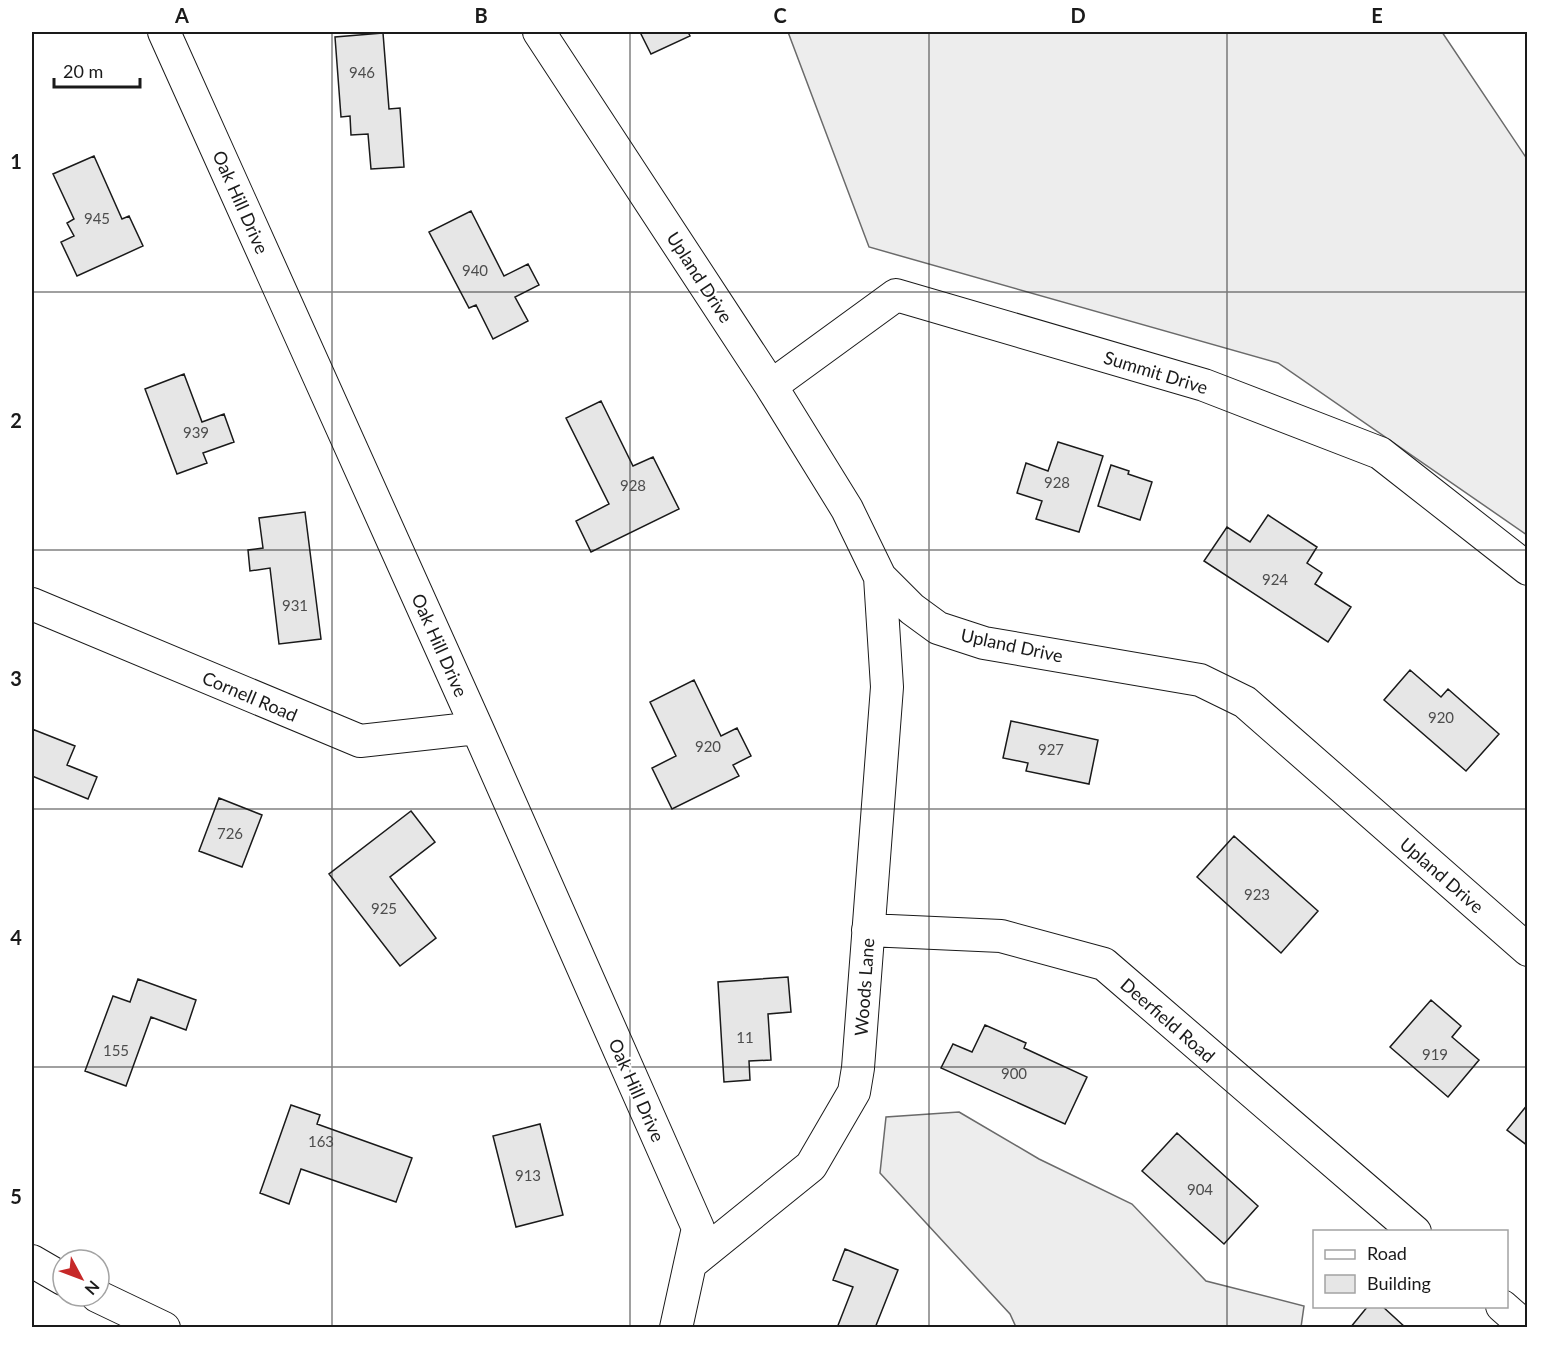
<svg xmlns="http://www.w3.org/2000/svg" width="1559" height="1359" font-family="Lato,sans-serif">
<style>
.built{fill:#ededed;stroke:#6a6a6a;stroke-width:1.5}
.building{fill:#e6e6e6;stroke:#1a1a1a;stroke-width:1.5}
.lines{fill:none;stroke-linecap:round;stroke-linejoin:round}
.minor-casing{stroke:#1a1a1a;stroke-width:34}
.minor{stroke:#fff;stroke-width:32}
.grid{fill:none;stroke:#1a1a1a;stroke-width:1.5;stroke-opacity:0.55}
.labels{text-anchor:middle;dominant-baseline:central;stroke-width:4.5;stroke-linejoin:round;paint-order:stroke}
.number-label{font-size:15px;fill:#4d4d4d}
.street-label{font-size:18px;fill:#1a1a1a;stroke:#fff}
.neatline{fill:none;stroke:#1a1a1a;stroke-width:2}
.grid-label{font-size:20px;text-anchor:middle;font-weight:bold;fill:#1a1a1a}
</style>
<rect width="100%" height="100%" fill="#fff"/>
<!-- built -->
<path class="built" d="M788,32H1442L1527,159V535L1278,363L869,247Z
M959,1112L1039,1159L1132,1204L1206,1281L1304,1306L1301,1327H1016L1010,1314L880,1173L886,1117Z"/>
<!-- building -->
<path class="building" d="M640,32H688L690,36L651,54Z
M383,33L389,109L400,108L404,167L371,169L368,134L351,135L350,116L341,117L335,37Z
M94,156L122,219L129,216L143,246L77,276L61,242L74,236L67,223L74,219L53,174Z
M471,211L504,276L528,264L539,285L515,297L528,321L493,339L476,305L469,308L429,232Z
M184,374L202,422L224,414L234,442L203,453L207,463L177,474L145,389Z
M601,401L633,466L653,457L679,509L591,552L576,521L609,504L566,418Z
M1058,442L1103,456L1079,532L1036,519L1042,501L1017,493L1026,463L1048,471Z
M1111,465L1129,471L1128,474L1152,482L1140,520L1098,506Z
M305,512L321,639L279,644L270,568L250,571L248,550L263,548L259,518Z
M1268,515L1317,547L1307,563L1322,573L1315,584L1351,607L1328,642L1204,561L1227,527L1250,542Z
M1410,670L1441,697L1448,689L1499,734L1466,771L1384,700Z
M694,680L721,736L737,728L751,756L733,765L739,776L672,809L652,768L676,756L650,702Z
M1011,721L1098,740L1089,784L1026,771L1028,763L1003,758Z
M32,729L75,746L67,765L97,777L88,799L32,776Z
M219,798L262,815L242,867L199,851Z
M411,811L435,842L390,877L436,938L400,966L329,874Z
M1234,836L1318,911L1281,953L1197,877Z
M788,977L791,1012L768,1014L771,1060L749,1061L750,1080L724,1082L718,982Z
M138,979L196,1000L186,1030L151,1017L126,1086L85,1071L113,996L130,1002Z
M1431,1000L1461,1026L1452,1037L1479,1060L1448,1097L1390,1047Z
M985,1025L1026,1043L1024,1048L1087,1077L1065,1124L941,1068L953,1044L972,1052Z
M1528,1104V1146L1507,1130Z
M291,1105L320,1115L317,1124L412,1158L396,1202L301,1169L289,1204L260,1193Z
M540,1124L563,1215L516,1227L493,1136Z
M1177,1133L1258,1206L1224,1244L1142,1171Z
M845,1249L898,1270L875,1328H837L853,1287L833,1280Z
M1368,1306H1382L1406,1328H1350Z"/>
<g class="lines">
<defs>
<path id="minor" d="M164,32L477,728L698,1228L690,1264
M539,32L771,386L847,509L880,577L912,609L938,628L984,643L1200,680L1245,702L1528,950
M771,386L896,295L1204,385L1380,453L1528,569
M32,604L360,741L477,728
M868,930L1001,936L1104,964L1415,1232
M32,1261L63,1279
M97,1296L164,1328
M1502,1306L1527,1328
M676,1328L690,1264L811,1166L854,1092L858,1068L887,687L880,577"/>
</defs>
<!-- minor casing -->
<use href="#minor" class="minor-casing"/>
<!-- minor -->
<use href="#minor" class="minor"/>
</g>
<!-- grid -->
<path class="grid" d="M332,32V1328M630,32V1328M929,32V1328M1227,32V1328M32,292H1528M32,550H1528M32,809H1528M32,1067H1528"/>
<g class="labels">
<!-- number labels -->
<g class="number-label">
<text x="362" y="72">946</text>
<text x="97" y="218">945</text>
<text x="475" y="270">940</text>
<text x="196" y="432">939</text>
<text x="1057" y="482">928</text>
<text x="633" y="485">928</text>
<text x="1275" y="579">924</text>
<text x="295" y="605">931</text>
<text x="1441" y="717">920</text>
<text x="708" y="746">920</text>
<text x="1051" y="749">927</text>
<text x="230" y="833">726</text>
<text x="1257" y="894">923</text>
<text x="384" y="908">925</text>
<text x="745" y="1037">11</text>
<text x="116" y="1050">155</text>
<text x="1435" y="1054">919</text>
<text x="1014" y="1073">900</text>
<text x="321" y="1141">163</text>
<text x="528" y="1175">913</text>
<text x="1200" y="1189">904</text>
</g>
<!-- street labels -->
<g class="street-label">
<text transform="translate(241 202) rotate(66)">Oak Hill Drive</text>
<text transform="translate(700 277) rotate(57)">Upland Drive</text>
<text transform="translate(1156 372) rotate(17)">Summit Drive</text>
<text transform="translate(440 645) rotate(66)">Oak Hill Drive</text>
<text transform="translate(1012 645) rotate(12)">Upland Drive</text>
<text transform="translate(250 696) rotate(23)">Cornell Road</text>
<text transform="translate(1442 875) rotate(41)">Upland Drive</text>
<text transform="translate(864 987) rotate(-86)">Woods Lane</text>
<text transform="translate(1168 1020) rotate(41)">Deerfield Road</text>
<text transform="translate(637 1090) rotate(66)">Oak Hill Drive</text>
</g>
</g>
<!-- border -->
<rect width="1559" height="1359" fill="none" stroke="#ffffff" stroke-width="66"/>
<!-- legend -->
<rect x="1313" y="1230" width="195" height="78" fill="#ffffff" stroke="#a3a3a3" stroke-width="1.5"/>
<rect x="1325" y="1250" width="30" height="9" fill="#ffffff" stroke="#a3a3a3" stroke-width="1.5"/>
<text x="1367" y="1260" font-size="18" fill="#1a1a1a">Road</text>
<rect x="1325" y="1275" width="30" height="18" fill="#e6e6e6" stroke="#a3a3a3" stroke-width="1.5"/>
<text x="1367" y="1290" font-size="18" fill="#1a1a1a">Building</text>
<!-- north arrow -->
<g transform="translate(81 1278) rotate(131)"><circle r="28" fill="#ffffff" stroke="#a3a3a3" stroke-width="1.5"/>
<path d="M0-4.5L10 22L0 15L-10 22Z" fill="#c62828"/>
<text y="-9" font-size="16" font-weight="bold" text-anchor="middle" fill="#1a1a1a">N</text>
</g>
<!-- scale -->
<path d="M54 78v9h86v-9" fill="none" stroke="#1a1a1a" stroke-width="3"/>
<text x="63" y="78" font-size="18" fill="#1a1a1a" stroke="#ffffff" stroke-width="4.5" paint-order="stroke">20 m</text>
<rect x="33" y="33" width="1493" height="1293" class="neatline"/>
<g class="grid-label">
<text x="182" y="23">A</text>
<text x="481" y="23">B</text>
<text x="780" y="23">C</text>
<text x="1078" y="23">D</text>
<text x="1377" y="23">E</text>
<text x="16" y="169">1</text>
<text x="16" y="428">2</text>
<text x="16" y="686">3</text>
<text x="16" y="945">4</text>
<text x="16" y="1204">5</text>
</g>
</svg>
